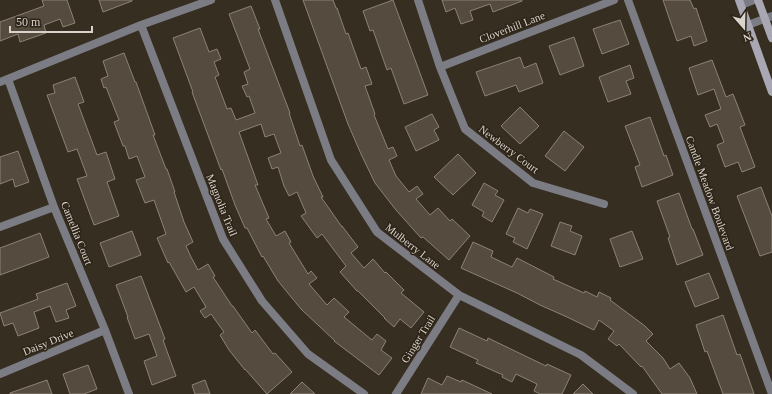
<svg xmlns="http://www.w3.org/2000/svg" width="772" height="394" font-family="Georgia,serif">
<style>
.building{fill:#554b3e;stroke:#8d8274}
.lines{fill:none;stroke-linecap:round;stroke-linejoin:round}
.street{stroke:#7c7c84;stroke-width:8}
.secondary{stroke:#a8a7b3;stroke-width:8}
.labels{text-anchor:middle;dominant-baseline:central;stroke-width:3;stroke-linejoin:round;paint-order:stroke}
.street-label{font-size:11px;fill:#d9d3cb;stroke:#2d2418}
</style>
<rect width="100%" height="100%" fill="#372e22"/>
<!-- building -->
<path class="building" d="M42,0H67L75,23L63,27L60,19L44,25L46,33L20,42L18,34L0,41V22L44,6Z
M99,0H132V1L103,12Z
M303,0H333L336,8H337L346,34L348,33L361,69L366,67L372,84L365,86L375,114L374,115L388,149L393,147L397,156L389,160L396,176L409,192L417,186L423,194L416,199L430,215L438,208L450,221L452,219L470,236L449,260L423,237L421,238L396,210L375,183L361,154L348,124Z
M393,0L428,95L404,104L391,68L387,70L373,30L370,31L363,11Z
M442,0H522V1L493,12L490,4L470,11L473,20L461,24L455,8L446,12Z
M663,0H690L694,9L696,8L707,41L694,46L691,36L677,41Z
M251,6L260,29H258L290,113H289L300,146L302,145L313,176L323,197H321L342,227V226L358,247L351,253L364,268L373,259L385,273L386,272L404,290L401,293L424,312L411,328L400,319L394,327L384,318H385L358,291H357L340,272L346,266L322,234L317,238L301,216L306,213L297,192L289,196L284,186L278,167L272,169L268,158L281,153L274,134L265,137L261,124L239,132L258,185H255L269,218L266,219L276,236L285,231L291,242L289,243L308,274L311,271L317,278L309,284L327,305L334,298L349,312L344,317L372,340L377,334L386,341L381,350L392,358L379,375L334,341H335L301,309L278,281L263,256L262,257L247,228H245L235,205L222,169L221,170L192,92H193L173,38L200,28L209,52L217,49L221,59L214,62L219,75L215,77L227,109L231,108L236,120L255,113L249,96L247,97L242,86L248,84L244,72L250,69L229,14Z
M620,20L629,44L602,54L593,29Z
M574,37L584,66L560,75L549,46Z
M124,53L135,82H136L155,135H153L166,169H167L175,192H174L184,222L193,242L186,246L191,257L198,270L208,264L215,276L213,277L232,306H233L252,333L255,330L273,354L275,353L292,372L267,394L245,369V370L229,350L220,335L224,332L211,314L205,318L200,311L206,307L194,287L186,292L169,262L168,263L157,238L166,234L154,200L145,203L136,180L145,177L137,156L129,159L125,146H123L114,122L119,120L106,87L104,88L101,79L108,76L103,61Z
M520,57L524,68L536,63L543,83L519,92L516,85L485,96L476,72Z
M712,60L726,97L733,94L745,125L740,127L755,167L742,172L738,162L725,167L717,145L724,142L717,124L710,127L705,115L721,109L714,89L698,95L689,68Z
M630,65L634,78L626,81L631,94L608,102L599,77Z
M75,77L84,102L78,104L97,155L106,152L115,179L107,182L119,216L94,225L77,179L87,176L77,149L68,152L47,95L55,93L53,85Z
M520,107L539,126L520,144L501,126Z
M432,114L439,127L434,130L439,140L416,151L405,127Z
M650,117L664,156L666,155L673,175L642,187L635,167L640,165L625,126Z
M564,131L584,147L565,171L545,156Z
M18,151L29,182L15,187L13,179L0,184V157Z
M458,154L476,173L453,195L434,177Z
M484,183L498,191L495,195L504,200L492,222L482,216L484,212L472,205Z
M761,187L772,216V252L760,256L737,196Z
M679,193L692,229H693L703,255L677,265L668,238L670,237L657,201Z
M518,208L528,213L530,209L543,214L527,249L513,242L515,238L506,234Z
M560,222L572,226L570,231L582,236L575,255L551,246Z
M132,231L141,255L109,267L100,243Z
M632,231L643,259L620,267L610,239Z
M40,233L49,257L0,275V248Z
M473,242L493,251L491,257L512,267L517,258L554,277L553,279L584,293L585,291L597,297L599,292L611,298L610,300L645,326L653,334L646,341L663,358L670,369L679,363L690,378L697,394H662L642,366L641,367L619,344L617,346L608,339L614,331L599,320L594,330L567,317L540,305L517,293L461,268Z
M709,273L719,298L695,307L685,282Z
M141,276L165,339L163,340L176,376L152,385L144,361L157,356L149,334L135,339L127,317H128L116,285Z
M67,283L76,306L66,310L69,318L56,322L50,306L34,312L39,328L18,336L13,323L4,326L0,313L38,299L36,294Z
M723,315L737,355L740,354L754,394H723L707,351L705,352L696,325Z
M459,328L487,341L488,338L546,366L547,364L571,375L562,394H540L534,391L537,384L516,374L512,382L502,377L503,375L476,363L478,360L450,347Z
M88,365L97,389L84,394H70L63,374Z
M447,376L461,382L462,380L492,394H421L428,378L442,385Z
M47,380L52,394H10V393Z
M205,380L210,394H195L192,385Z
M302,382L315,394H290Z
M583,384L593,394H573Z"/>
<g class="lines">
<!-- street -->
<path class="street" d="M275,0L331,160L377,232L459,295L581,355L633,394
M418,0L440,67L465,129L533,183L604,204
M628,0L772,394
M741,5L754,0
M141,25L223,239L262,301L308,354L364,394
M748,25L772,16
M440,67L614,0
M8,79L54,207L105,330L129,394
M0,82L141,25L211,0
M0,227L54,207
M0,374L105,330
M396,394L459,295"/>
<!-- secondary -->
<path class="secondary" d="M739,0L772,92
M758,0L772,38"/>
</g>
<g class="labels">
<!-- street labels -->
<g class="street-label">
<text transform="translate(512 27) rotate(-21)">Cloverhill Lane</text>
<text transform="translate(509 149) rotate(37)">Newberry Court</text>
<text transform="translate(710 193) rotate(70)">Candle Meadow Boulevard</text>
<text transform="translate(222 205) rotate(68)">Magnolia Trail</text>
<text transform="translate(77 233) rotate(68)">Camellia Court</text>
<text transform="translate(413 246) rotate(38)">Mulberry Lane</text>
<text transform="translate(418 339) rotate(-58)">Ginger Trail</text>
<text transform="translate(48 342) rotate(-22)">Daisy Drive</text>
</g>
</g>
<!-- north arrow -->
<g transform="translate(744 28) rotate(160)" stroke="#2d2418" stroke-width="3" paint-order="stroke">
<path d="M0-3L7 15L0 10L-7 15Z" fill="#d9d3cb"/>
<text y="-6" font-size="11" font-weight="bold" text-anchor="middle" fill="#d9d3cb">N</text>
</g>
<!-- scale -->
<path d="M10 26v6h82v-6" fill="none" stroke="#d9d3cb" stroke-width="2"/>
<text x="16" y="26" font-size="12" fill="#d9d3cb" stroke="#2d2418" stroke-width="3" paint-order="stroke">50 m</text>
</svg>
